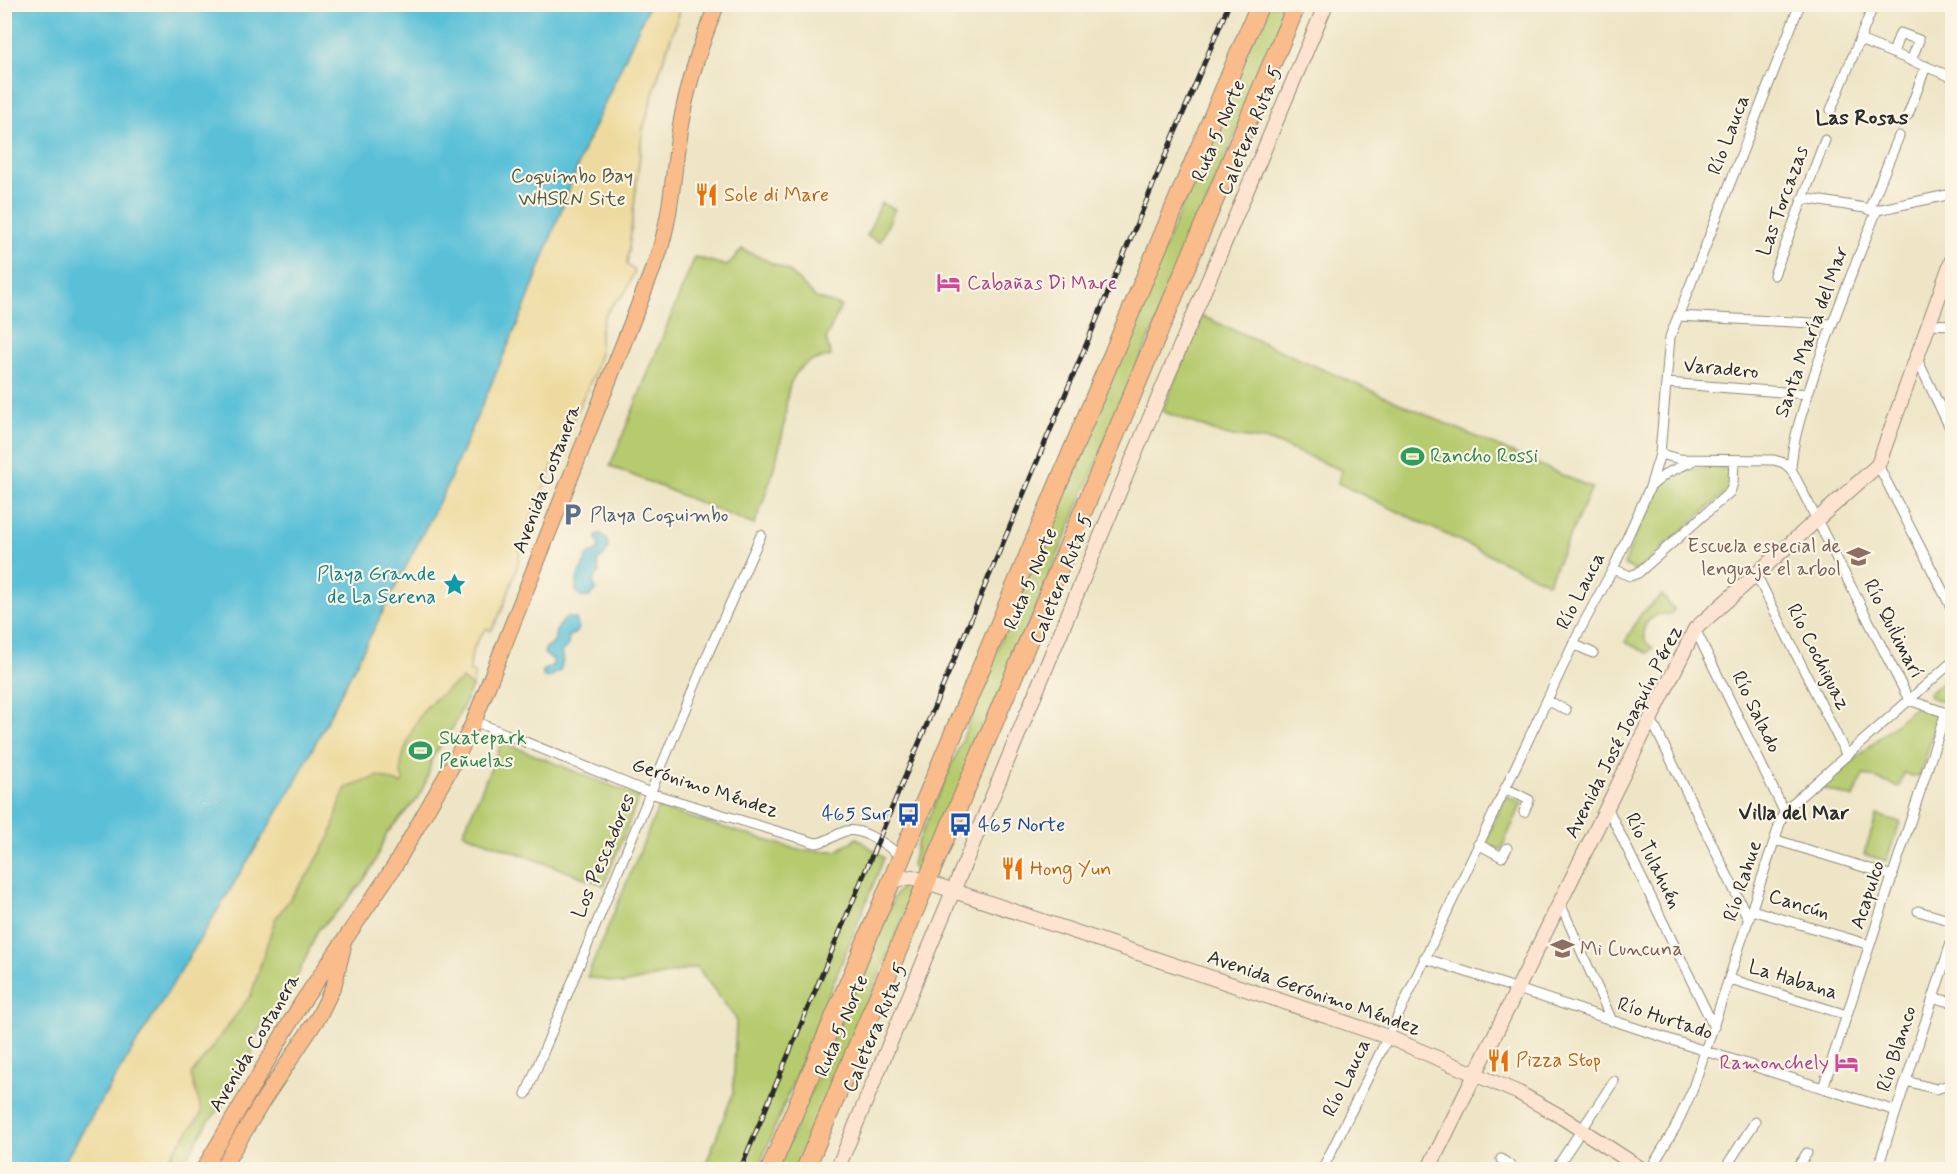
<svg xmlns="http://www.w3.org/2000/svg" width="1957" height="1174" font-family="Mynerve,sans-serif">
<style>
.green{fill:#b6ca6e;stroke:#707a4c;stroke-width:1.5}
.sand{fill:#eeda9e;stroke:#8c8264;stroke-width:1.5}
.water{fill:#5ac0d8;stroke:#427682;stroke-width:1.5}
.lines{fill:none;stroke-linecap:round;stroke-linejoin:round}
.street-casing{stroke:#8c8878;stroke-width:11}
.secondary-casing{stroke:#8c8878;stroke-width:16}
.primary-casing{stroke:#8c8878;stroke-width:17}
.highway-casing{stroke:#8c8878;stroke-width:20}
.street{stroke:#fff;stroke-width:9}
.secondary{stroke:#fde4d0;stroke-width:14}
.primary{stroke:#f9bc8a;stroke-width:15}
.highway{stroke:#f9bc8a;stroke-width:18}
.rail-casing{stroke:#2b2b2b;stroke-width:5}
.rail{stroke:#fcf5e5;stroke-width:3;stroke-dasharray:9;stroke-linecap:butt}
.labels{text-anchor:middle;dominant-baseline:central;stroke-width:4.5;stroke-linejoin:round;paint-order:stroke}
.street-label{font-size:20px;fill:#2b2b2b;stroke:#fcf5e5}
.park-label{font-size:20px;fill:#555b3f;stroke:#fcf5e5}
.food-label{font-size:20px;fill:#c56008;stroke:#fcf5e5;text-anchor:start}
.hotel-label{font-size:20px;fill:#b23c85;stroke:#fcf5e5;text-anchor:start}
.leisure-label{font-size:20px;fill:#27864d;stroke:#fcf5e5;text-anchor:start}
.service-label{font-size:20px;fill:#4e5e75;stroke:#fcf5e5;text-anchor:start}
.education-label{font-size:20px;fill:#785e54;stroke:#fcf5e5;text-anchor:end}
.culture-label{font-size:20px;fill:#0d838f;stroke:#fcf5e5;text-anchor:end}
.transit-label{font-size:20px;fill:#164399;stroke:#fcf5e5;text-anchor:end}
.neighbourhood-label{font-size:21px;font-weight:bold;fill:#2b2b2b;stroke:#fcf5e5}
</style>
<rect width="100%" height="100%" fill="#fcf5e5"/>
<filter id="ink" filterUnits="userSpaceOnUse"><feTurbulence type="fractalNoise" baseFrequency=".0167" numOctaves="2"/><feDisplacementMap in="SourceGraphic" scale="12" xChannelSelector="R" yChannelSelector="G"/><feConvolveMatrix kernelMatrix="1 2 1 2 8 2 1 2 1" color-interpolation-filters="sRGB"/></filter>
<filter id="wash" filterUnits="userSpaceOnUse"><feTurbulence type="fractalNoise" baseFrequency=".008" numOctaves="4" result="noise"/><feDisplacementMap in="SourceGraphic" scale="24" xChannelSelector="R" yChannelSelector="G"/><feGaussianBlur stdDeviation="1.35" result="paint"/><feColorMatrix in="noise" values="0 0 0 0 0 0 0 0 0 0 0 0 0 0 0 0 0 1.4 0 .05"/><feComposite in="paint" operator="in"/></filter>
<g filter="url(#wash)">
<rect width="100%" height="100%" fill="#eee5c6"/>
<!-- green -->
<path class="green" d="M1266,5H1290L923,875L916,872L912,865L917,844L962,741L983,682Z
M881,203L895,209L880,242L867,236Z
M742,249L789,271L816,298L841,306L826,339L831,356C817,360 808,359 798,371C783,388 788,411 783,432C776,464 767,494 754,525L610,466L695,257L727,266Z
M1202,316L1592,488L1548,583L1338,483L1341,470L1271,441L1224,435L1162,411Z
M1712,467L1730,468L1731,488L1636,571L1624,565C1635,540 1650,486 1675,474C1687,469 1700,468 1712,467Z
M1662,595L1674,609L1670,615C1659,612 1652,616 1645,625C1642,636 1644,643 1653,648L1647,653L1625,642L1640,615Z
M1952,674V705L1930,697L1929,694Z
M462,679L472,687L454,726L432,758L427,779L418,798L387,833L373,866L364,880L341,908L318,930L288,997L259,1029L253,1043L251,1059L225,1102L208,1122L180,1169L160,1170L201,1113L191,1075L251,995L275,919L309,873L346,787L379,776L388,778L401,776C398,760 414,722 425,709C434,698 450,688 462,679Z
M1916,706L1937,714L1938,717L1920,776H1912L1904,773L1899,787L1863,774L1854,798L1822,788Z
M502,742L639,797L604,885L463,833Z
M1506,796L1522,803L1501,850L1485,842Z
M658,808L799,850L837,851L857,838L884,858L758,1169H704L733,1093L736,1019L697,967L623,984L587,977Z
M1877,815L1900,822L1886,861L1864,854Z
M903,886H911L915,889L798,1169L777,1170L895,895Z"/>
<!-- sand -->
<path class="sand" d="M649,5H682L660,70L643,129L627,265L635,271L625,293L612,305L604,317L600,332V353L594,374L566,434L531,518L522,544L516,571L502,610L491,631L487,628C475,641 469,655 470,672L475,673L472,687L462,679C450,688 433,698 424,710C415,722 393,768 404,780L401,784L379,776L346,788L341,799L330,837L309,873L275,919L251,995L191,1075L202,1113L160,1169L59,1170L294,785L446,488L526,304L584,149Z"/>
<!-- water -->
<path class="water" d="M5,4L649,5L584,149L526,304L446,488L294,785L59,1170L4,1169Z
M601,534C612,543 609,554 597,561L599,572L593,581L596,590L589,597H581L576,591C575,577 583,568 587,556L598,550L599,545L596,538L597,535Z
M566,617L576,619L579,629L574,634L569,636L568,646L561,652L563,660L560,671L548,678L543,676V671L553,665V659L545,655L544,652L546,648L554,643L556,631Z"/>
</g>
<g filter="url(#ink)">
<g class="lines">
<defs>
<path id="street" d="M1860,40L1952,77
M1893,53L1900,33L1919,40L1911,61
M1831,110L1874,4
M1908,115L1926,66
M1803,198L1877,210L1952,194
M1869,210L1899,136
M1774,275L1825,140
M1678,316L1831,324
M1929,324L1952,325
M1917,359L1952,432
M1667,383L1808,394
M1660,454L1680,459L1774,460L1784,463L1791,469L1909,700L1952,715
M1878,465L1952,609
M1791,469C1793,435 1804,407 1814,375C1833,319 1855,265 1877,210
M1651,486L1667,473L1693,461
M1613,569L1630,576L1638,573L1730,492L1733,483L1734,460
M1756,574L1847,756
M1695,629L1784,811
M1573,644L1593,653
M1547,700L1566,710
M1651,719L1749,920
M474,721L650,793L816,843C828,842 835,834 846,831C861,827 889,846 900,856
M1505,788L1529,800L1524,812
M1607,807L1714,1027
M1776,840L1893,876
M1478,844L1502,857L1507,848
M1560,903L1612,1021
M1752,910L1870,945
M1918,911L1952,921
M1424,958L1699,1049L1896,1111
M1730,979L1847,1015
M1933,998L1952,1002
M1906,1081L1936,1089L1952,1084
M1823,1088L1946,712
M526,1094L709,651L761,535
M1501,1159L1516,1170
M1322,1170L1388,1037L1581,628L1613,569L1650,487L1660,454L1670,337L1800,4
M1555,1170L1614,1081
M1650,1170L1675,1128L1692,1091L1784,811L1952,662
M1724,1170L1755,1122
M1796,1170L1807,1153
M1877,1170L1952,940"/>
<path id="secondary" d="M890,881L912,877L1388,1037L1519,1093L1560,1116L1643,1170
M837,1170L1152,413L1326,4
M1428,1170L1695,629L1878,465L1952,260"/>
<path id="primary" d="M203,1170L301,1004L394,867L457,757L474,721L658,256C672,214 673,171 680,128C687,86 700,45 717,4
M221,1170L264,1099L319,1016L334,985L343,948"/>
<path id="highway" d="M770,1170L1260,4
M805,1170L1297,4"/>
</defs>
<!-- street casing -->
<use href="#street" class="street-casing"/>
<!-- secondary casing -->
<use href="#secondary" class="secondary-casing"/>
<!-- primary casing -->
<use href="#primary" class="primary-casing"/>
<!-- highway casing -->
<use href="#highway" class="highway-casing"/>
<!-- street -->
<use href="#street" class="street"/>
<!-- secondary -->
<use href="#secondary" class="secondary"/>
<!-- primary -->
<use href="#primary" class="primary"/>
<!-- highway -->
<use href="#highway" class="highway"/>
<defs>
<path id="rail" d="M740,1170L1229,4"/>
</defs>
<!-- rail casing -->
<use href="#rail" class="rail-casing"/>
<!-- rail -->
<use href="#rail" class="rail"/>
</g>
</g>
<!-- icons -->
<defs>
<symbol id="restaurant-bare" viewBox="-9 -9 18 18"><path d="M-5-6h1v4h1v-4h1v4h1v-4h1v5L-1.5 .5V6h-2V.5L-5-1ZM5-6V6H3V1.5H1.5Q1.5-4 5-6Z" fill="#e8710a" stroke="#fcf5e5" stroke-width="2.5" paint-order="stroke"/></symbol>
<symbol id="hotel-bare" viewBox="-9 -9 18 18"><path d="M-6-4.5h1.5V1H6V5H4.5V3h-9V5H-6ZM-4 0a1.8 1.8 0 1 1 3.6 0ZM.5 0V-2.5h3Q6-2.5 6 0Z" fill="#d1479c" stroke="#fcf5e5" stroke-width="2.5" paint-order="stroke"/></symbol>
<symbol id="stadium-bare" viewBox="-9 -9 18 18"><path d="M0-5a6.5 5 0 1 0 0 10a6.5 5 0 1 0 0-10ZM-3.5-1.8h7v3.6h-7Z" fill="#2e9e5b" stroke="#fcf5e5" stroke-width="2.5" paint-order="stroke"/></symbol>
<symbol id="parking-bare" viewBox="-9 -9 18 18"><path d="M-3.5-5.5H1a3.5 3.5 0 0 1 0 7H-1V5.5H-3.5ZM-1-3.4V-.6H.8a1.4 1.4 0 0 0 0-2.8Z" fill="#5c6f8a" stroke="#fcf5e5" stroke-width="2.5" paint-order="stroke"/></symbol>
<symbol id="school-bare" viewBox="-9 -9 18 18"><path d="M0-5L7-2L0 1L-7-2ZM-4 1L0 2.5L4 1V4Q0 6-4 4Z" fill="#8d6e63" stroke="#fcf5e5" stroke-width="2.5" paint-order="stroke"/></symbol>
<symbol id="sight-bare" viewBox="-9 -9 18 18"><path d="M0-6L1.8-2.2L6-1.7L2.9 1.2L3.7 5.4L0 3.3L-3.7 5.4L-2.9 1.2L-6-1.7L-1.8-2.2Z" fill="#0f9aa8" stroke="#fcf5e5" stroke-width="2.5" paint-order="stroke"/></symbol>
<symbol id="bus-bare" viewBox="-9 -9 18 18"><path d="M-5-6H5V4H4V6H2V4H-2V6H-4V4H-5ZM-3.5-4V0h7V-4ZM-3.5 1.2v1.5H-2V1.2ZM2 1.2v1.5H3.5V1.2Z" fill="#1a4fb4" stroke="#fcf5e5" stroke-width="2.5" paint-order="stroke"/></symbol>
</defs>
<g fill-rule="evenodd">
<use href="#restaurant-bare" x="690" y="178" width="33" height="33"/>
<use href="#hotel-bare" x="932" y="266" width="33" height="33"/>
<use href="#stadium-bare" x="1396" y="440" width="33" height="33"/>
<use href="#parking-bare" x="556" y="498" width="33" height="33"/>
<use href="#school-bare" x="1842" y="540" width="33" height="33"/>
<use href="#sight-bare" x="438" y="568" width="33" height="33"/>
<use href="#stadium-bare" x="404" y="734" width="33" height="33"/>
<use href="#bus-bare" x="892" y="798" width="33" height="33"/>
<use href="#bus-bare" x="944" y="808" width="33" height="33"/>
<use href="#restaurant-bare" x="996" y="852" width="33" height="33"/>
<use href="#school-bare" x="1546" y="932" width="33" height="33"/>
<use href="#restaurant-bare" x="1482" y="1044" width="33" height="33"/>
<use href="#hotel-bare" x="1830" y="1046" width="33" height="33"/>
</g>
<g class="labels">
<!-- street labels -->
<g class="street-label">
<text transform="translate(1219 131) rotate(-67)">Ruta 5 Norte</text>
<text transform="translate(1251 131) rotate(-67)">Caletera Ruta 5</text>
<text transform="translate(1729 135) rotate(-69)">Río Lauca</text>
<text transform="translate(1783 201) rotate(-70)">Las Torcazas</text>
<text transform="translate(1812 332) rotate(-70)">Santa María del Mar</text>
<text transform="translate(1721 369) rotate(5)">Varadero</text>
<text transform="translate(547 479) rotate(-69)">Avenida Costanera</text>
<text transform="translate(1031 579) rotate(-67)">Ruta 5 Norte</text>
<text transform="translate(1062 579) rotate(-68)">Caletera Ruta 5</text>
<text transform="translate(1581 591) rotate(-63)">Río Lauca</text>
<text transform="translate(1893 629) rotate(63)">Río Quilimarí</text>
<text transform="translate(1818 657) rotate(63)">Río Cochiguaz</text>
<text transform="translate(1756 712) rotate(64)">Río Salado</text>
<text transform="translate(1624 732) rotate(-63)">Avenida José Joaquín Pérez</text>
<text transform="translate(705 788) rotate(18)">Gerónimo Méndez</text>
<text transform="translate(604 856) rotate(-67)">Los Pescadores</text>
<text transform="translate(1653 861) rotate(64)">Río Tulahuén</text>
<text transform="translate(1743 881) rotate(-72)">Río Rahue</text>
<text transform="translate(1868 895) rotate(-72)">Acapulco</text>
<text transform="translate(1799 905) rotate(17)">Cancún</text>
<text transform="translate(1793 980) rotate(17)">La Habana</text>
<text transform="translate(1314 993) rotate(19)">Avenida Gerónimo Méndez</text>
<text transform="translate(1665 1019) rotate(18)">Río Hurtado</text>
<text transform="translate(842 1026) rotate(-67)">Ruta 5 Norte</text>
<text transform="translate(876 1028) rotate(-67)">Caletera Ruta 5</text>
<text transform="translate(255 1043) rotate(-59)">Avenida Costanera</text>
<text transform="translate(1897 1049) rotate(-72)">Río Blanco</text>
<text transform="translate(1347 1078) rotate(-64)">Río Lauca</text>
</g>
<!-- park labels -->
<g class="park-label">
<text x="572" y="176">Coquimbo Bay<tspan x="572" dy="23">WHSRN Site</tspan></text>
</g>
<!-- food labels -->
<g class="food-label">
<text x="724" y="195">Sole di Mare</text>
<text x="1030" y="869">Hong Yun</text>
<text x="1516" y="1060">Pizza Stop</text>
</g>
<!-- hotel labels -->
<g class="hotel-label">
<text x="967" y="283">Cabañas Di Mare</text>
<text x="1829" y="1063" text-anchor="end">Ramonchely</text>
</g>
<!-- leisure labels -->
<g class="leisure-label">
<text x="1430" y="456">Rancho Rossi</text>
<text x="439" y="738">Skatepark<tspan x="439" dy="23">Peñuelas</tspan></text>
</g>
<!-- service labels -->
<g class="service-label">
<text x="590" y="515">Playa Coquimbo</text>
</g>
<!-- education labels -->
<g class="education-label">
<text x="1841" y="546">Escuela especial de<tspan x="1841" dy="23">lenguaje el arbol</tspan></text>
<text x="1580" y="949" text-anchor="start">Mi Cuncuna</text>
</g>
<!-- culture labels -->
<g class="culture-label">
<text x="436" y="574">Playa Grande<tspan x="436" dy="23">de La Serena</tspan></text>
</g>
<!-- transit labels -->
<g class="transit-label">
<text x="890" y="814">465 Sur</text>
<text x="978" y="825" text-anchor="start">465 Norte</text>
</g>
<!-- neighbourhood labels -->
<g class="neighbourhood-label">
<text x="1862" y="118">Las Rosas</text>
<text x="1794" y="813">Villa del Mar</text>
</g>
</g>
<!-- margin -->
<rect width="1957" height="1174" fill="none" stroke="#fcf5e5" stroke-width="24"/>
</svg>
